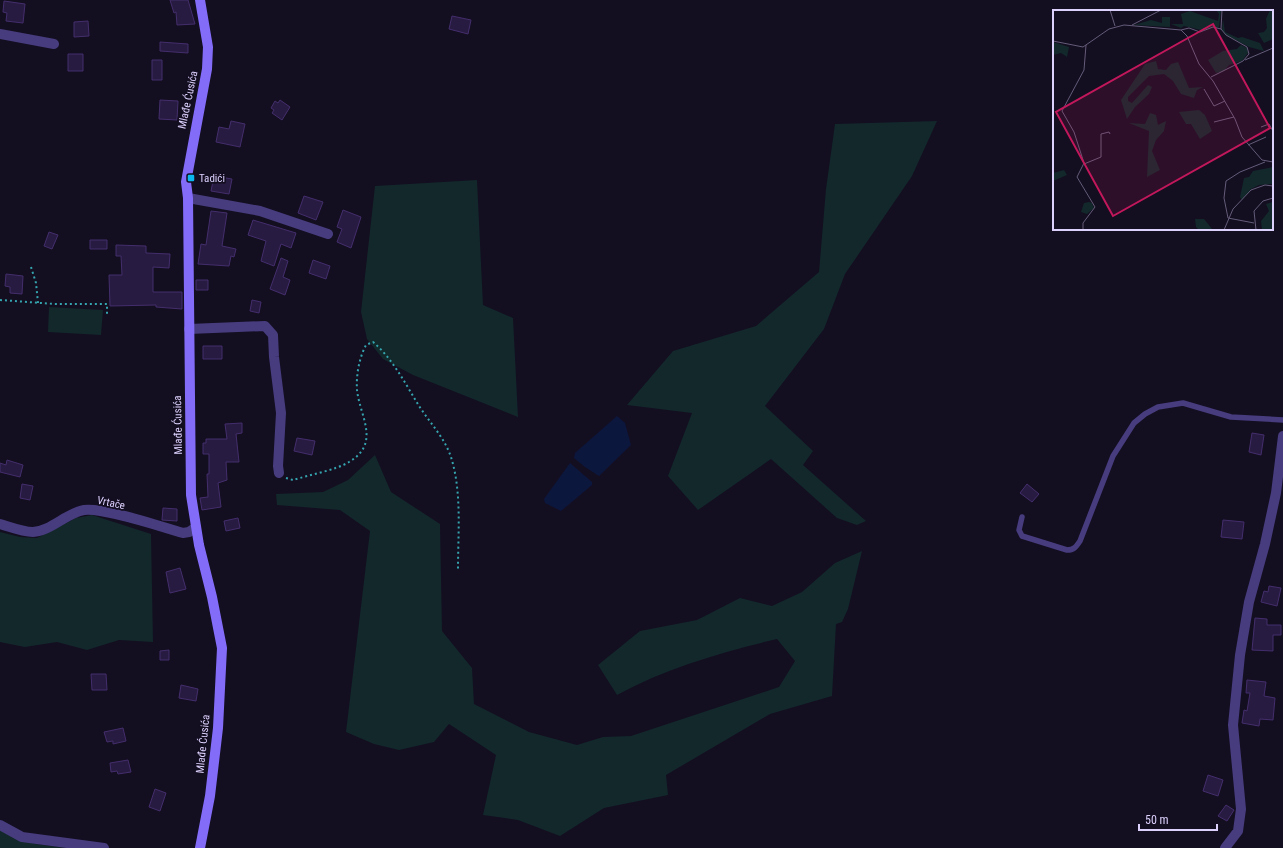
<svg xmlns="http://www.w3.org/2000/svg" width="1283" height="848" font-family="'Roboto Condensed',sans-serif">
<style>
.green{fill:#12282b}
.water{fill:#0c173d}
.building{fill:#281b41;stroke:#432e6c}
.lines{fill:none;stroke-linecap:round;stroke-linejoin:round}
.path{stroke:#34a5ae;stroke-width:2;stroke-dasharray:2 3;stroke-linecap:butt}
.lane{stroke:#473c7e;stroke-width:5.5}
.street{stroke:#473c7e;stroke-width:10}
.secondary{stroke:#836cf8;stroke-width:10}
.poi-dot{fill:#0bb9ef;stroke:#140e21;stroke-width:1.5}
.labels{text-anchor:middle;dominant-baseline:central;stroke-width:3.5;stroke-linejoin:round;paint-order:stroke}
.street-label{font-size:11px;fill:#dcd1fd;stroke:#140e21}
.poi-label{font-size:11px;fill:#dcd1fd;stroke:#140e21;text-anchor:start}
.inset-road{fill:none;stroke:#645c79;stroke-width:1}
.view{fill:#c2185b;fill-opacity:0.15;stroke:#c2185b;stroke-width:2}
.inset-edge{fill:none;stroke:#dcd1fd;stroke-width:2}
</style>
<rect width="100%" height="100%" fill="#140e21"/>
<!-- green -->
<path class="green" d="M937,121L912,176L845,274L824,329L765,406L813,451L803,465L866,521L857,525L837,518L771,459L698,510L668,476L692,413L627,405L673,351L756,326L819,272L826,189L835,124Z
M477,180L483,305L513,318L518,417L413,375L383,359L367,339L361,312L375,186Z
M49,307L103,310L101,335L48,332Z
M375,455L391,492L440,524L442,631L472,668L474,704L529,732L577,745L603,737L631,736L779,687L795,661L777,639C722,652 666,668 617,695L598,665L640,631L697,620L740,598L772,606L802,592L835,563L862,551L848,609L842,622L836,624L832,696L770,714L666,775L668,795L604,808L560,836L518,820L483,815L496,755L449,724L434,742L399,750L374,744L346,732L370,531L340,510L277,505L276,494L323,492L348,480Z
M92,515L151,534L153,642L119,640L87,650L57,642L25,647L0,642V532L20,537L37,538L76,518Z
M0,830L36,844L65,848H0Z"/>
<!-- water -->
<path class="water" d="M617,416L625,423L631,445L599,476L585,467L574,458L575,453Z
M570,463L592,482V485L561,511L545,503L544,499Z"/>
<!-- building -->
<path class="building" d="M170,0H188L195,24L177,25L176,12L174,13Z
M4,1L25,4L23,23L6,21L7,13L3,12Z
M452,16L471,20L468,34L449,29Z
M88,21L89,36L74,37V22Z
M160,42L188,44V53L160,51Z
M68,54H83V71H68Z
M152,60H162V80H152Z
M160,100L178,101L177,120L159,119Z
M280,100L290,107L282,120L272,113L274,110L271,108L275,101L278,103Z
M231,121L245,124L240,147L216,142L219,127L229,129Z
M214,176L232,179L229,194L211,191Z
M304,196L323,202L316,220L298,213Z
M343,210L361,217L351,248L337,242L342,229L337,227Z
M211,211L227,213L222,246L236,249L234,257L231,256L229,266L198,264L201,244L206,245Z
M253,220L296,233L291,248L281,244L274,266L261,261L266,241L248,235Z
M49,232L58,235L52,249L44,246Z
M90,240H107V249H90Z
M116,245L146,246V253L170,254L169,268L153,267V292H182V309L156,307V305L110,306L109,275H122L121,256H116Z
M281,258L288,261L283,277L290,280L285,295L270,289Z
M313,260L330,266L326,279L309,273Z
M6,274L23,276L22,294L10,293V287L5,286Z
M196,280H208V290H196Z
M252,300L261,302L259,313L250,311Z
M203,346H222V359H203Z
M242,423V433L236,434L239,462H226L227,480L218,483L221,507L202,510L200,498L208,497L207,474H209V454H203V443H206V439H227L225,424Z
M1252,433L1264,435L1261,455L1249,452Z
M297,438L315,441L312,455L294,451Z
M7,460L23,465L20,477L0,472V463L6,465Z
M22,484L33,486L30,500L20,498Z
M1027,484L1039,494L1032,502L1020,493Z
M163,508L177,509V521L162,520Z
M238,518L240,528L226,531L224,521Z
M1223,520L1244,522L1242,539L1221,537Z
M180,568L186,589L170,593L166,572Z
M1269,586L1281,588L1277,606L1261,602L1264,591L1268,592Z
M1255,618L1267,619V625H1281V635H1273V651L1252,650Z
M169,650V660H160V651Z
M91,674H106L107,690H92Z
M1247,680L1266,682L1264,696L1275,698L1273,720L1260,719L1259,726L1242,723L1244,710L1247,711L1250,693H1246Z
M181,685L198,689L196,701L179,698Z
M123,728L126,741L113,744V741L107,742L104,732Z
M128,760L131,772L118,774L117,771L111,772L110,763Z
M1208,775L1223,780L1218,796L1203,791Z
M155,789L166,793L160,811L149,807Z
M1226,805L1234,810L1227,821L1218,816Z"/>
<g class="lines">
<!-- path -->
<path class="path" d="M31,267L36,283L38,303
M0,300L55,304H107V314
M286,478L293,480C309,475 336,470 349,462C381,443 360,417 357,390C356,376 359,358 366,345L373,342C391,357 404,381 416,401C427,420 444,436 451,457C462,492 458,533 458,569"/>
<!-- lane -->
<path class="lane" d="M1022,517L1019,530L1022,536L1067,550C1074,550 1076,547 1080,541L1113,456L1134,423L1145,414L1158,407L1183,403L1231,417L1283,420"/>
<!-- street -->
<path class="street" d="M0,34L54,44
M188,198L260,211L328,234
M189,329L265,326L273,335L274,357L281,413L278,466L279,473
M0,524C10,527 23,532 33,532C51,531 66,513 84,510C103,507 162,527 183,533L189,532L195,528
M0,825L22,837L104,848
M1225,848L1238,831L1241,809L1233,725L1240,655L1249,602L1265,544L1276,493L1283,436"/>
<!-- secondary -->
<path class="secondary" d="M200,848L210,796L218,728L222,648L212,597L199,545L191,495L188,198L186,182L207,69L208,47L200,0"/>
</g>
<!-- markers -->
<rect class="poi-dot" x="187" y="174" width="8" height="8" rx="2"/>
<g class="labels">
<!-- street labels -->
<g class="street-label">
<text transform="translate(188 100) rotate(-78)">Mlađe Ćusića</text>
<text transform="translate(178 425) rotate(-91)">Mlađe Ćusića</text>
<text transform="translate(111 503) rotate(12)">Vrtače</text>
<text transform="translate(203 744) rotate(-84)">Mlađe Ćusića</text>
</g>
<!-- poi labels -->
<g class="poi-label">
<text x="199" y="178">Tadići</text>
</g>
</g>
<!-- overview -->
<g transform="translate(1053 10)">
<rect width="220" height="220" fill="#140e21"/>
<path d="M163,0H168L166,17L148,20L131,16L128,18L118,14H130L128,4L137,1L165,11L166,4ZM217,0H220V29L211,33L205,23L211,22L214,18L213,9ZM109,7H117V17L81,15L98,10L109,13ZM170,9L172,22L185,28L189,27L207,33L211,41L196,37L173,25L169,20ZM0,32L16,37L14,47L8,43L0,45ZM188,35L194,38L195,43L189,51L176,55L171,61L163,63L155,50L170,41L184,39ZM103,51L105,59L113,60L118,54L125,52L136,78L150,77L144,80L141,88L128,84L120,71L111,64L96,66L75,87V91L79,93L95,75L99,77L96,84L82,97L74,109L68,90L92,54ZM146,100L152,105L159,121L147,129L138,114H133L126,102ZM97,103L103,105L105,115L113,111L111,121L103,130L99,141L107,160L94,167L96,121L76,113L92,114ZM220,157V174L206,175L198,179L189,190L187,187L191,168L196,167L200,161ZM11,160L14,165L0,171V163ZM36,192L39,193L41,198L34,204L28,202L31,193ZM220,192V220H209L208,211L216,201L213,194ZM142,209H151L160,220H146L143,217Z" fill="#12282b"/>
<path class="inset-road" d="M57,0L62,16M79,15L108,0M128,20L136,18L147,22L160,17L168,19M0,31L30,37L56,19L71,15L128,20L134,26L146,54L160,71L182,109L189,127L209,150L220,152M192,50L220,38M158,67L190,51L196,44L194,37L173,25L168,19L169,0M151,79L161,96L172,91M161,112L181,107M208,117L216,114L220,121M195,135L213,127M31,154L48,147V124L56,122L57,124M175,208L171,188L173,171L187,162L212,152M175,208L201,213M30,220V213L42,197L24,167L31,153L21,122L9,101L31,60L33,35M171,220L180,199L198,180L212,175L220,176M203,220L201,201L210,191L220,188"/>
<path class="view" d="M160,14L217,118L60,206L3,102Z"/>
<rect width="220" height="220" class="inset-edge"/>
</g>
<!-- scale -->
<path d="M1139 824v6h78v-6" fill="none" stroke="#dcd1fd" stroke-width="2"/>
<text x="1145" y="824" font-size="12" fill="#dcd1fd" stroke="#140e21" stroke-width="3" paint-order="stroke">50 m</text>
</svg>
